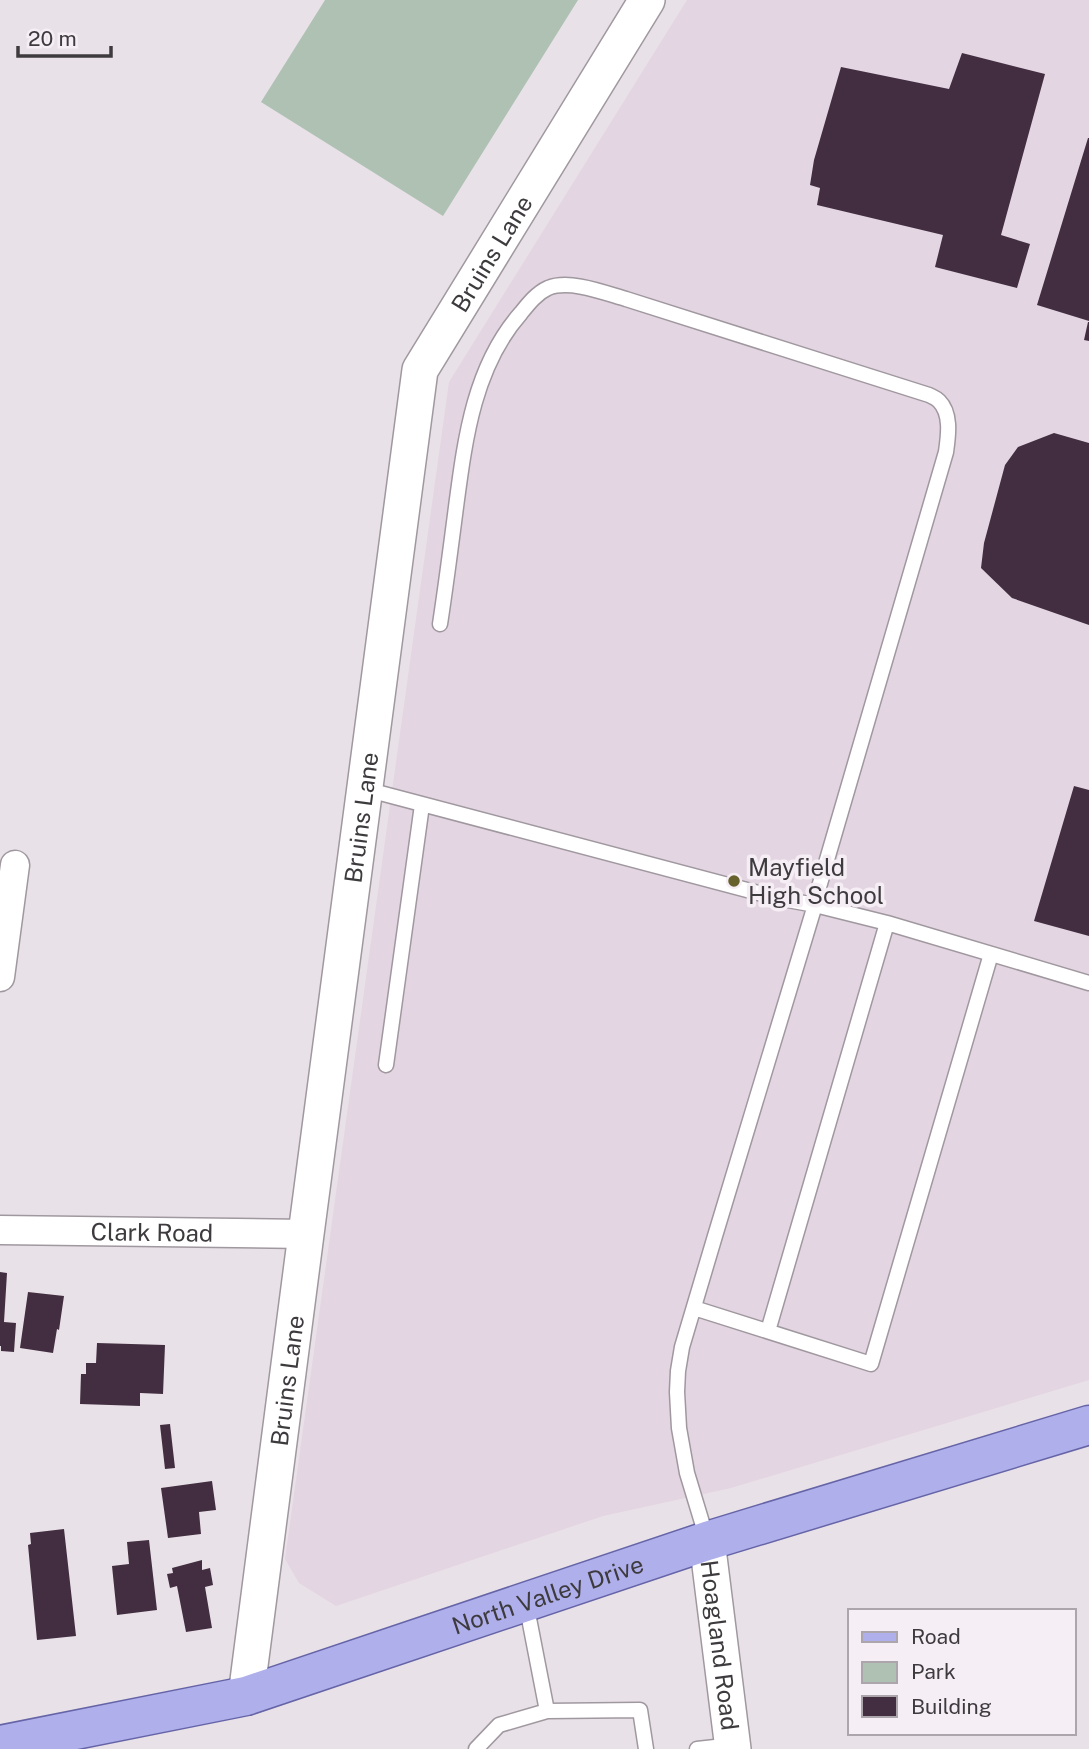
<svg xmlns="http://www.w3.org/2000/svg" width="1089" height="1749" font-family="'Public Sans',sans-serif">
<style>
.built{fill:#e3d5e2}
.green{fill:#aec1b3}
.building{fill:#422e40}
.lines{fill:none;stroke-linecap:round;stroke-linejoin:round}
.service-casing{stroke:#a0989f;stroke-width:17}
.minor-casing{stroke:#a0989f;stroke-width:31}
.tertiary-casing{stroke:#a0989f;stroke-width:38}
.primary-casing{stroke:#6564a7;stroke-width:41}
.service{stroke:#fff;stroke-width:14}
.minor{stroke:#fff;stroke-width:28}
.tertiary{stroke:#fff;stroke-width:35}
.primary{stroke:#afafec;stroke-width:38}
.poi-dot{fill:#67612e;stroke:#f6eef5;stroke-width:2.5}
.labels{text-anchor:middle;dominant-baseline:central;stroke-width:7;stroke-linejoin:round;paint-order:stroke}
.street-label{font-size:24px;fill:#3e3b3e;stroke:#f6eef5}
.poi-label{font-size:24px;fill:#3e3b3e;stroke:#f6eef5;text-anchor:start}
</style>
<rect width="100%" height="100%" fill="#e9e1e8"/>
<!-- built -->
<path class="built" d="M687,0H1089V1380L731,1488L603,1516L336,1606L299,1583L285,1559L449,382Z"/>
<!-- green -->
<path class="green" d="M325,0H578L443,216L261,102Z"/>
<!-- building -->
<path class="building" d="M962,53L1045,74L1001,235L1030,244L1017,288L935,267L943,235L817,205L820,188L810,185L814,160L841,67L949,89Z
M1088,138H1089V321L1037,305Z
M1088,322H1089V341L1084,340Z
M1054,433L1089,443V625L1012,598L981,568L984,543L1005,465L1018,447Z
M1074,786L1089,790V936L1034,921Z
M0,1272L7,1273L4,1322L16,1323L14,1352L1,1351V1346H0Z
M28,1292L64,1296L59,1330L57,1329L53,1353L20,1348Z
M97,1343L165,1345L163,1394L140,1393V1406L80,1404L81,1374H86V1363H96Z
M170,1424L175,1468L165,1469L160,1425Z
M212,1481L216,1510L199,1512L201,1534L168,1538L161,1488Z
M64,1529L76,1636L37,1640L28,1545L31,1544L30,1533Z
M149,1540L157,1610L117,1615L112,1566L129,1564L127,1542Z
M202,1560V1570L210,1568L213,1585L205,1587L212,1628L186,1632L177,1586L170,1588L167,1574L173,1573L172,1568Z"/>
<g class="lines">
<defs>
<path id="service" d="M440,624C446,585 451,546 456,507C465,439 474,366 521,313C529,303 537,293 548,288C570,279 605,293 626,299L929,395C933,397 936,398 939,401C952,414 948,437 946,452L819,887L815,905L887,923
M365,789L777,898L815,905L715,1236L682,1347L678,1371L677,1392L679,1428L687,1473L707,1539
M386,1065L422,805
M694,1308L871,1364L991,954
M768,1331L887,923L1089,983
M526,1603L547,1711L640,1710L646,1749
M476,1749L499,1725L547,1711
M697,1749L733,1745"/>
<g id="minor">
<path d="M0,977L15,865"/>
<path id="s1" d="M0,1230L306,1234"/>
</g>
<g id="tertiary">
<path id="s2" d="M707,1541L733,1749"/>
<path id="s3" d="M246,1696L306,1234L420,370L647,0"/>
</g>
<g id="primary">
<path id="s4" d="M0,1745L246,1696L707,1541L1089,1425"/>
</g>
</defs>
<!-- service casing -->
<use href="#service" class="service-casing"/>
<!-- minor casing -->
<use href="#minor" class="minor-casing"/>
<!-- tertiary casing -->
<use href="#tertiary" class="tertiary-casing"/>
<!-- primary casing -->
<use href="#primary" class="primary-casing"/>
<!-- service -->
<use href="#service" class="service"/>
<!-- minor -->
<use href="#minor" class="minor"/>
<!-- tertiary -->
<use href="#tertiary" class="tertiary"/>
<!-- primary -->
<use href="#primary" class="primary"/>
</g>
<!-- markers -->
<circle class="poi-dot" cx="734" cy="881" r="7"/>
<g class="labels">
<!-- street labels -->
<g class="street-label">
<text stroke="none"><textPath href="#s3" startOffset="1474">Bruins Lane</textPath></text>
<text stroke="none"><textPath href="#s3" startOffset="886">Bruins Lane</textPath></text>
<text stroke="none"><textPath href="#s1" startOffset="152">Clark Road</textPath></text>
<text stroke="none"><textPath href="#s3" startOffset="318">Bruins Lane</textPath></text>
<text stroke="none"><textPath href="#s4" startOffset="569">North Valley Drive</textPath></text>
<text stroke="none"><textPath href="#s2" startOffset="105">Hoagland Road</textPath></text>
</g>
<!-- poi labels -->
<g class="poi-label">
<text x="748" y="867">Mayfield<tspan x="748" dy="28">High School</tspan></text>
</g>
</g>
<!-- legend -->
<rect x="848" y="1609" width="228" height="126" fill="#f6eef5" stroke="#aca6ac" stroke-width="2"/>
<rect x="862" y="1632" width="35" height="10" fill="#afafec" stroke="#aca6ac" stroke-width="2"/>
<text x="911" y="1644" font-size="21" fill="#3e3b3e">Road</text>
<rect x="862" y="1662" width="35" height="21" fill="#aec1b3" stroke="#aca6ac" stroke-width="2"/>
<text x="911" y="1679" font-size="21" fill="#3e3b3e">Park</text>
<rect x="862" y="1696" width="35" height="21" fill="#422e40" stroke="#aca6ac" stroke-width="2"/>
<text x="911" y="1714" font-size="21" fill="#3e3b3e">Building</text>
<!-- scale -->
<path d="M18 46v10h93v-10" fill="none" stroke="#3e3b3e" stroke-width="3.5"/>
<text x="28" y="46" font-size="21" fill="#3e3b3e" stroke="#f6eef5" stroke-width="5" paint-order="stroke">20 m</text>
</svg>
